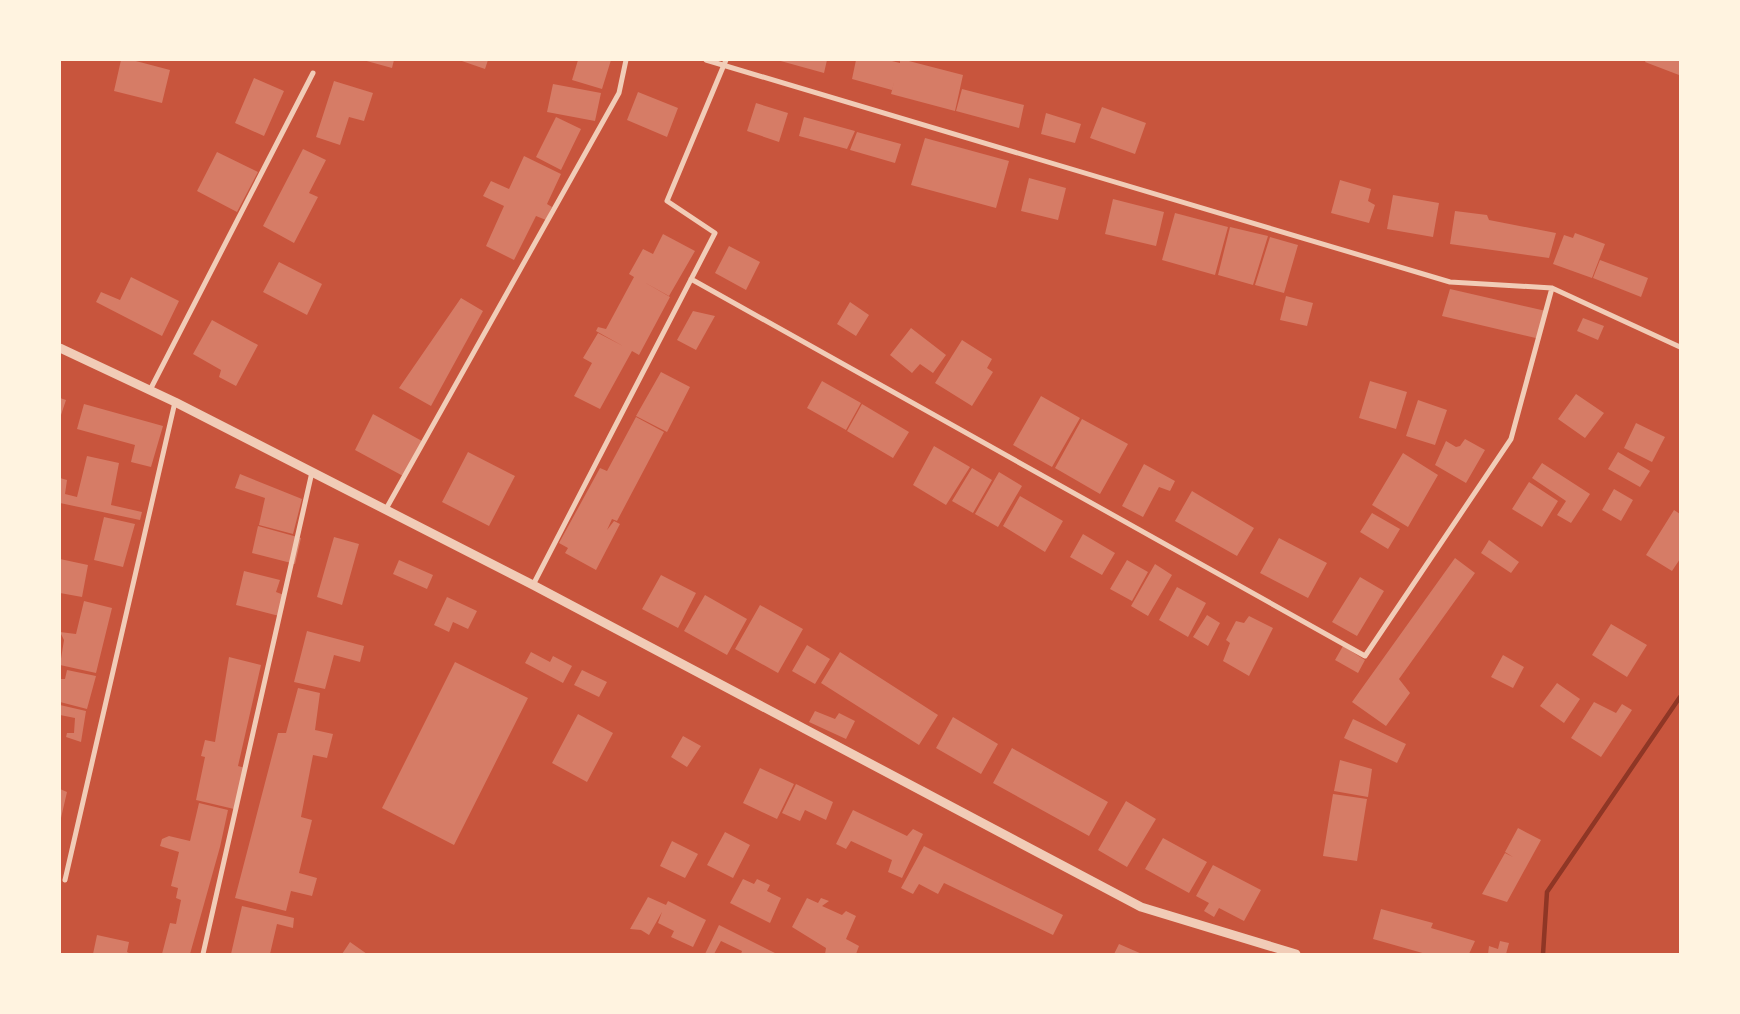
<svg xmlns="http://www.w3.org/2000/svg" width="1740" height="1014" font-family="'IBM Plex Sans',sans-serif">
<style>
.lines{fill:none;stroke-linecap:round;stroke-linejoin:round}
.stream{stroke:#8f3625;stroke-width:4.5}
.building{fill:#d67c66}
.minor{stroke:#f1ccb7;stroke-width:5}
.tertiary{stroke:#f1ccb7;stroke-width:9}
</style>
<rect width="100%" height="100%" fill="#c8553d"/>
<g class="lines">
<!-- stream -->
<path class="stream" d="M1543,954L1547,892L1680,697"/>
</g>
<!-- building -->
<path class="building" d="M121,60H132L170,70L162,103L114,91Z
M363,60H394L392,68Z
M459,60H488L485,69Z
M578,60H611L602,89L572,80Z
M777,60H827L824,73Z
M856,60H888L900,63V60H905L963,75L955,111L891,94L895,79L892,90L852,79Z
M1646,60H1680V74L1679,75L1645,62Z
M254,78L284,91L264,136L235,123Z
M334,81L373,93L364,121L349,117L340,145L316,137Z
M553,84L601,93L595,121L547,112Z
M962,89L1024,105L1019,128L956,111Z
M638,92L678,108L667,137L627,120Z
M756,103L788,113L779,142L747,131Z
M1102,107L1146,123L1135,154L1090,138Z
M1046,113L1081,124L1075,143L1041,134Z
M556,117L581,129L561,170L536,157Z
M804,117L855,131L847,149L799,136Z
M857,132L901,144L895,163L850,150Z
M925,138L1009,161L996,208L911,185Z
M303,149L326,160L309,193L318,197L294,243L263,226Z
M217,152L258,172L237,212L197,191Z
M524,156L561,174L547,204L552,207L546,220L536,216L514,260L486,246L504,206L483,196L491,181L509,189Z
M1029,178L1066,188L1058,220L1021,211Z
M1340,180L1371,189L1368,201L1375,205L1369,223L1331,213Z
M1393,195L1439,203L1433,237L1387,229Z
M1113,199L1164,212L1156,246L1105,234Z
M1455,211L1487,215L1489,220L1556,233L1549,258L1450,244Z
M1175,213L1228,227L1215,275L1162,260Z
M1230,227L1268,236L1253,285L1218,275Z
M1575,233L1605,244L1592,278L1553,264L1564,235L1573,238Z
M663,234L695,251L669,296L644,282L670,297L639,355L632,351L600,409L574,396L592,363L583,358L598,333L623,346L596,331L598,327L606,329L634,277L629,274L643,249L653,254Z
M1270,237L1298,245L1284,293L1255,285Z
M729,246L760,262L746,290L715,273Z
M1600,260L1648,278L1641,297L1593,278Z
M279,262L322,284L307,315L263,292Z
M131,277L179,301L162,336L96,302L101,292L120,300Z
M1450,289L1546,311L1540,339L1442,316Z
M1286,296L1313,303L1307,326L1280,320Z
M461,298L483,311L431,406L399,388Z
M850,302L869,315L856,336L837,324Z
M693,311L715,316L696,350L677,340Z
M1583,318L1604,326L1598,340L1577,331Z
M212,320L258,345L236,386L219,377L221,370L193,354Z
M911,328L946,355L933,373L920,364L912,373L890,355Z
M962,340L992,359L987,368L993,372L972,406L935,383Z
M661,372L690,387L667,432L636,416Z
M822,381L861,403L846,430L807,408Z
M1370,381L1407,392L1396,429L1359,418Z
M1576,394L1604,413L1585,438L1558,419Z
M1041,396L1080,418L1052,467L1013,445Z
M60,398L66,400L60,418Z
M1418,400L1447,410L1435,445L1406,436Z
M84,404L163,426L151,467L131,462L135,445L77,429Z
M862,404L909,432L893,458L847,431Z
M373,414L422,441L403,476L355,450Z
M636,417L664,432L617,521L612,519L607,530L614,521L620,524L596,570L565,553L568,548L559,543L600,468L607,471Z
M1082,419L1128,444L1100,494L1055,468Z
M1636,423L1665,437L1652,462L1624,448Z
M1465,439L1485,450L1466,483L1435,465L1446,441L1456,447L1460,446Z
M934,446L970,467L946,505L913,485Z
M468,452L515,476L489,526L442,502Z
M1618,452L1650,471L1640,487L1608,469Z
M1403,453L1438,475L1408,527L1372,505Z
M87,456L119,463L111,505L142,512L140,520L60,503V478L67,480L65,494L77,497Z
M1542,463L1590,494L1571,523L1557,515L1566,501L1532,478Z
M1144,464L1175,481L1170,491L1159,487L1143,517L1122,506Z
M972,468L992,480L973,513L952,501Z
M999,472L1022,486L998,527L975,514Z
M240,474L302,499L293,534L259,525L265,498L235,488Z
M1529,482L1558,501L1542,527L1512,509Z
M1614,489L1633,500L1621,521L1602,510Z
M1192,491L1254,528L1237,556L1175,521Z
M1020,496L1063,521L1045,552L1003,526Z
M1674,510L1680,514V559L1672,571L1646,555Z
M1372,513L1400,529L1388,549L1360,532Z
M104,517L135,524L123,567L94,560Z
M258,526L301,538L295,564L252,553Z
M1083,534L1115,553L1102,575L1070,557Z
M334,537L359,544L342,605L317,597Z
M1279,538L1327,563L1308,598L1260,573Z
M1489,540L1519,562L1511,573L1481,553Z
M1455,558L1475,573L1399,679L1410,693L1386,726L1352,702Z
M60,559L88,565L82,597L60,593Z
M399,560L433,575L427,589L393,574Z
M1127,560L1148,572L1132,601L1110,589Z
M1155,564L1172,575L1148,616L1131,606Z
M244,571L280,580L276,592L284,595L279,616L236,605Z
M661,575L696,593L678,628L642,609Z
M1360,577L1384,591L1357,636L1332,622Z
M1177,587L1206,603L1188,637L1159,620Z
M705,595L747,619L727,655L684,631Z
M447,597L477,611L468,629L453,622L449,632L434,625Z
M84,601L112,608L96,673L60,665L64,640L60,632L76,634Z
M760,605L803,629L778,673L735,649Z
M1207,615L1220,623L1208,646L1193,637Z
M1249,616L1273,628L1249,676L1223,661L1230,643L1226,640L1236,621L1244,623Z
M1611,624L1647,645L1627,677L1592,655Z
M307,631L364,646L360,662L334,655L325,689L294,682Z
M807,645L830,659L815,684L792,671Z
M1343,646L1365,660L1358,673L1335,660Z
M531,652L550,662L553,656L572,666L563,683L525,663Z
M840,652L938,715L919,745L821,683Z
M1503,655L1524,667L1513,688L1491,677Z
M229,657L261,665L238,766L245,768L234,809L196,800L205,757L201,756L205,740L215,742Z
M455,662L528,698L454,845L382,808Z
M67,670L96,676L87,709L60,702V682L61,679H65Z
M582,670L607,682L599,697L574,685Z
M1557,683L1580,699L1564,723L1540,706Z
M298,688L320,693L315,730L333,734L327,758L313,755L301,817L312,820L299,873L317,878L312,896L291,891L286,911L235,898L278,733H286Z
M1594,702L1616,713L1622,704L1632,710L1601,757L1571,738Z
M60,705L86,711L81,742L66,737L67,733H74L75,718L60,715Z
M815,711L835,719L839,713L855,721L846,739L809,722Z
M578,714L613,733L587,782L552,763Z
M953,717L998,744L981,774L936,748Z
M1353,719L1406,744L1397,763L1344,738Z
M683,736L701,746L687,767L671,757Z
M1012,748L1108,802L1089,836L993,783Z
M1340,760L1372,769L1368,797L1334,791Z
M760,768L794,784L777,819L743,803Z
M796,784L833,802L826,820L805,810L800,821L782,813Z
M60,789L67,792L61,818H60Z
M1333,794L1367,799L1357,861L1323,856Z
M1126,801L1156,819L1127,867L1098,850Z
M199,803L228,810L220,847L190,954H162L170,923L176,924L181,900L176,898L178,888L171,886L179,852L160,846L162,839L169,836L190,841Z
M853,810L907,836L913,829L923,834L902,878L888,872L892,860L851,841L846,849L836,844Z
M1518,828L1541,840L1507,902L1482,894L1505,853L1513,857L1505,852Z
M725,832L750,845L733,878L707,865Z
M1163,838L1207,862L1189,893L1145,869Z
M672,841L698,854L685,878L660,866Z
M924,846L1063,915L1053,935L944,883L938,894L919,884L913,894L901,888Z
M1213,865L1261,890L1244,921L1219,908L1214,917L1204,911L1209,903L1196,896Z
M743,879L754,884L757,879L770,885L767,891L781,898L770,923L730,903Z
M648,897L666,905L668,901L706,920L693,947L671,937L674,931L658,923L662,912L649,935L641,930L630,929Z
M807,898L818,903L821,898L829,901L822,906L842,915L846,911L856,916L846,939L859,946L856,954H825L826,948L792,927Z
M242,906L294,918L293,928L277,924L270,954H231Z
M1381,909L1433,923L1431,928L1475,941L1469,954H1426L1373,939Z
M719,925L777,954H741L742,951L721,941L714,954H705Z
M97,935L129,942L127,952L131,954H93Z
M1500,941L1509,943L1506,954H1488L1489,946L1498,949Z
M350,942L367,954H342Z
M1119,944L1142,954H1114Z"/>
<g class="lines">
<!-- minor -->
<path class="minor" d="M706,60L1450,282L1552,288L1680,347
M691,279L1365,656L1511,439L1552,288
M150,390L313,73
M386,509L619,93L626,60
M533,585L715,233L667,201L726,60
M65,880L175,402
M203,954L312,472"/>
<!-- tertiary -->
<path class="tertiary" d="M60,348L175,402L533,585L1141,907L1296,954"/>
</g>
<!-- border -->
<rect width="1740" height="1014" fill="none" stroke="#fff3e0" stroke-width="122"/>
</svg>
